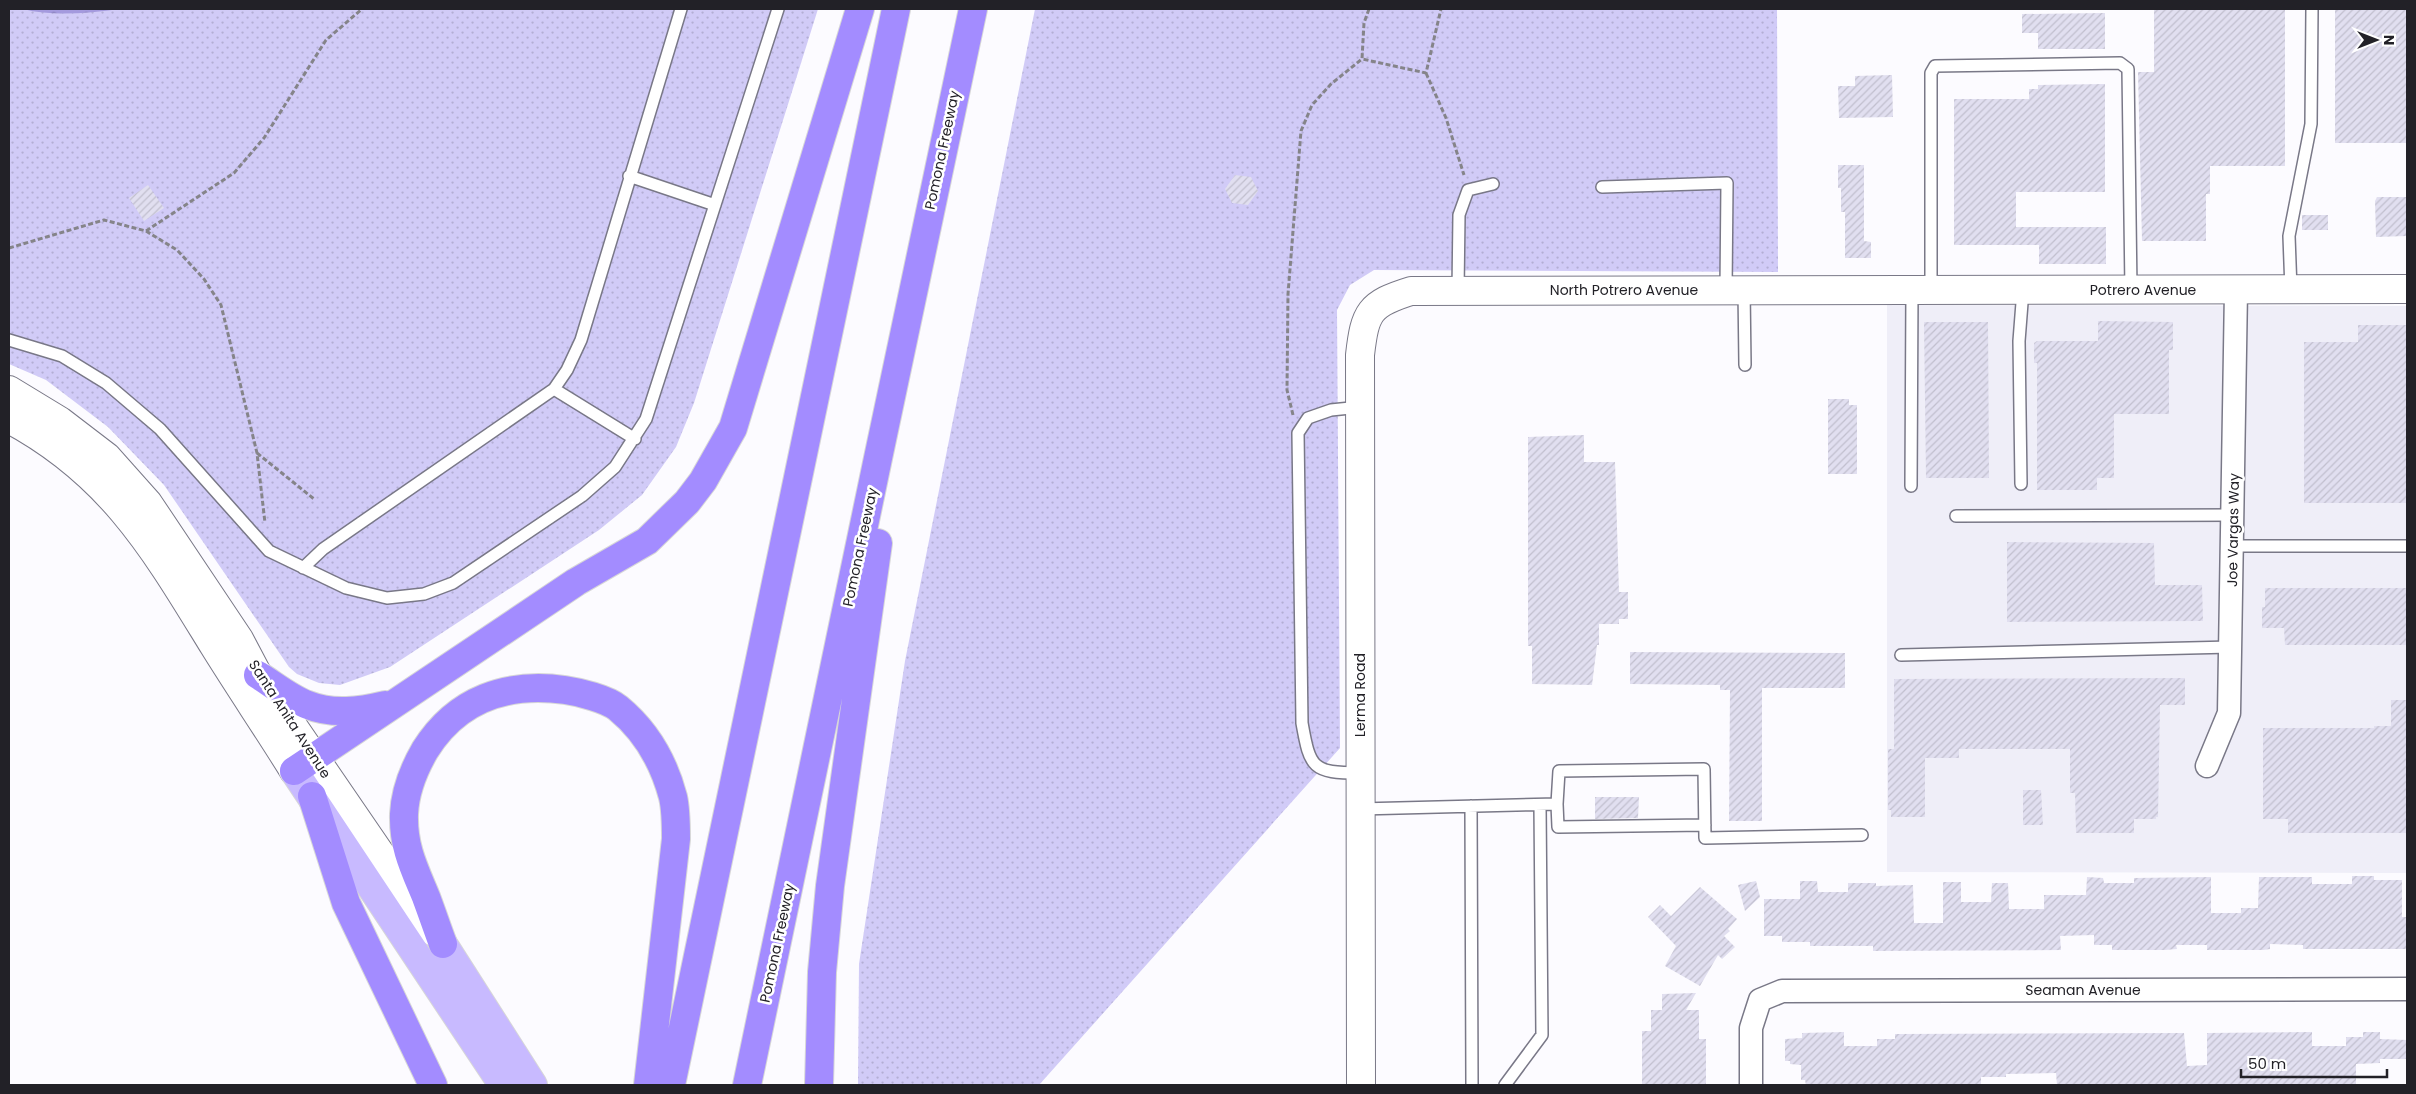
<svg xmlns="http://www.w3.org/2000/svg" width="2416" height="1094" font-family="Poppins,sans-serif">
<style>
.built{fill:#efeef8}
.park{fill:url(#park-dots)}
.water{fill:url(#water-ripples)}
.building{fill:url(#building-hatch)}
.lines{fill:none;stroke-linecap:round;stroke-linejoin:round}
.service-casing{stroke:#797887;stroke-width:14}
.minor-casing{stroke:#797887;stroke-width:25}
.tertiary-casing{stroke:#797887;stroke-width:30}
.secondary-casing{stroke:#797887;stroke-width:30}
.primary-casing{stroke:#d7d7d8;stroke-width:30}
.motorway-casing{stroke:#d7d7d8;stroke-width:30}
.path{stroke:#858489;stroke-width:3;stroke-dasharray:5 2.5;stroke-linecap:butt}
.service{stroke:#fff;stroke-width:11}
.minor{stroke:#fff;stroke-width:22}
.tertiary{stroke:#fff;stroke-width:28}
.secondary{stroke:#fff;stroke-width:28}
.primary{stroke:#c8baff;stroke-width:28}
.motorway{stroke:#a38cff;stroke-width:28}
.labels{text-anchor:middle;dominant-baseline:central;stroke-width:5;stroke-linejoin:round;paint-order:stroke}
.street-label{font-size:14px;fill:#222127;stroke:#fff}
</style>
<defs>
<pattern id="park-dots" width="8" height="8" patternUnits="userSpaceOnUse" patternTransform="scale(1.25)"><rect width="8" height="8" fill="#d1cbf7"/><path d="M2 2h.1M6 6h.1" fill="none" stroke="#b3aed4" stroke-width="1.8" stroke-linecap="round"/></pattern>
<pattern id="water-ripples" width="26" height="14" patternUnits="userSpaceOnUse" patternTransform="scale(1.25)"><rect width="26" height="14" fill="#a49ade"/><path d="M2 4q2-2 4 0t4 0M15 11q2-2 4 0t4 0" fill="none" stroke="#857db4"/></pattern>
<pattern id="building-hatch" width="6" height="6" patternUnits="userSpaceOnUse" patternTransform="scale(1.25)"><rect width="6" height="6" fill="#e1dff0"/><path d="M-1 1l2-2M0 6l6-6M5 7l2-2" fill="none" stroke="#c1bfce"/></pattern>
</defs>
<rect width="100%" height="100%" fill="#fcfbff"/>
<!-- built -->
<path class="built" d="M1887,305L2407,306V873L1887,872Z"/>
<!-- park -->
<path class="park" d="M9,9H818L694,403L676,447L642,495L599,530L390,667L340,685L319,683L297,674L289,667L164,485L108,427L46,380L9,364Z
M1035,9H1777L1778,272L1374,270L1350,285L1337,310L1340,748L1039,1085H858L859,964L905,661Z"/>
<!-- water -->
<path class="water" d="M23,9H120C88,13 54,17 23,9Z"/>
<!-- building -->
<path class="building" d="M2154,9H2285V166H2210V194H2206V241H2142L2138,72H2154Z
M2335,9H2407V143H2335Z
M2105,13V49H2038V33H2022V14Z
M1892,75L1893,117L1839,118L1838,86H1855V76Z
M2105,84V192H2016V227H2106V264H2039V245H1954V99H2029V89H2038V85Z
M1838,165H1864V241L1871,242V258H1845V212H1841V188H1838Z
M1235,175L1251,177L1258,191L1248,205L1232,203L1225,189Z
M148,185L164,208L144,221L129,198Z
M2377,197H2407V236L2376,237L2375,201Z
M2302,215H2328V230H2302Z
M2098,321L2173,322V350H2169V414H2114V478H2097V490H2037V363H2034V343L2037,341H2098Z
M1924,322H1988L1989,478H1926Z
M2358,325H2407V503H2304V342H2358Z
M1828,399H1849V405H1857V474H1828Z
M1584,435V462H1615L1619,592H1628V619H1619V624H1599V645H1597L1592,685L1532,684V646H1528V437Z
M2007,542L2154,543L2155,585H2202L2203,621L2007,622Z
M2265,588H2407V645H2285L2284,628H2262V607H2265Z
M1630,652L1845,653V688H1762V821H1729L1730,690H1720V685L1630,684Z
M2185,678V705H2160L2158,817H2156V819H2134V833H2076L2075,793H2070V749H1959V758H1925V817H1891V810H1888V749H1894V679Z
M2391,700H2407V833H2288V819H2263V728H2374V726H2391Z
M2023,790H2041L2043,825H2023Z
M1595,797H1639L1638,818L1595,819Z
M2352,876H2374V880H2402V917H2407V949H2303V945L2270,944V949L2263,950H2207V945H2176L2177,949L2165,950H2112V945H2094V935L2060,936L2061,950L1873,951V946H1810V942H1782V936H1764V899H1800V881H1817L1818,892H1848V883H1876V886L1913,885L1914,923H1943V882H1961V902H1991L1992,883H2008L2009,909H2044V895H2086L2087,877L2103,878L2104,883H2134V878L2211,877V913H2241V908H2258L2259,877H2312V884H2352Z
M1756,881L1760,897L1745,911L1738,885Z
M1700,887L1737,919L1728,929L1730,931L1724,936L1735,947L1722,959L1718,955L1700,986L1665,966L1676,946L1648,917L1660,905L1671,916Z
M1696,993L1686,1010H1699V1039H1706V1085H1642V1031H1651V1010H1662V994Z
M1844,1032V1046H1877V1039H1895V1034L2184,1033L2187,1066L2207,1065V1033L2312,1032V1046H2346V1037H2363V1032H2380V1039L2407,1040V1059H2380V1063L2356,1064V1085H2057L2056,1073L2006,1074V1077H1981V1085H1806L1805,1080H1801V1065L1790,1064V1061H1785V1039L1802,1038V1033Z"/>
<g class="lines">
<defs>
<path id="service" d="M629,176L715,205
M1602,187L1727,183L1726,290
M1744,289L1745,365
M1931,290V73L1935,66L2120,63L2128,69L2131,290
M2291,290L2289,236L2311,124L2312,9
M1458,291L1459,215L1468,190L1493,184
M9,340L62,356L106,383L160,429L269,551L346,588L387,598L424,594L453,583L582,496L615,467L646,419L778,9
M554,389L635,439
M1360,407L1331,410L1308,418L1298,433L1302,723C1310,768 1312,773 1360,773
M2021,484L2019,341L2023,290
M1911,486L1912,290
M1956,516L2234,515
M2233,546H2407
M303,568L323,549L554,389L567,370L581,340L681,9
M1901,655L2231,647
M1557,804L1558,827L1705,825
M1471,806L1472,1085
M1360,809L1557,804L1559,771L1704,769L1705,838L1862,835
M1505,1085L1542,1035L1540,805"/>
<path id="minor" d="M2207,766L2229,713L2236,290
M1751,1085V1028L1760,1000L1782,991L2407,989"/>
<path id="tertiary" d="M1361,1085L1360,355C1365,312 1369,304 1411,291L2407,289"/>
<path id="secondary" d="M9,390L60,421L107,457L148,503L239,639L258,675L434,932
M9,419C112,474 155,550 214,646C240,688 268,729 294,771"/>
<path id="primary" d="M294,771L503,1085
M443,944L533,1085"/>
<path id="motorway" d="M258,675C274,685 291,699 308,705C333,715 360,711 385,705
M294,771L576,582L647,541L687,502L703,481L733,428L860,9
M312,796L346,903L433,1085
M443,944C437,928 432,913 426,897C414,868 403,847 404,814C405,792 414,769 425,750C457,699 507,682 565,690C579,692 607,699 618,708C646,731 664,763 673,797C676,810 676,825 676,839L648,1085
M671,1085L896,9
M747,1085C824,727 895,367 973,9
M819,1085L822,972L830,886L878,543"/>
</defs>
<!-- service casing -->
<use href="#service" class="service-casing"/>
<!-- minor casing -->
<use href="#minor" class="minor-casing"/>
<!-- tertiary casing -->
<use href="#tertiary" class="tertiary-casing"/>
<!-- secondary casing -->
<use href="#secondary" class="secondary-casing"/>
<!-- primary casing -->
<use href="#primary" class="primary-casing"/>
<!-- motorway casing -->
<use href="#motorway" class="motorway-casing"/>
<!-- path -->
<path class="path" d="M1369,9L1364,23L1362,59L1426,73L1441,9
M1426,73L1446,118L1464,175
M146,231L177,250L204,279L221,305L257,453L265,523
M9,248L104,220L146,231L234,173L264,138L326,40L362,9
M1293,415L1287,390L1288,294L1301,131L1312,105L1331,84L1362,59
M257,453L314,499"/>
<!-- service -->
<use href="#service" class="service"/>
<!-- minor -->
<use href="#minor" class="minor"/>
<!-- tertiary -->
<use href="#tertiary" class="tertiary"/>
<!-- secondary -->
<use href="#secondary" class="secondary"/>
<!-- primary -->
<use href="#primary" class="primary"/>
<!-- motorway -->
<use href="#motorway" class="motorway"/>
</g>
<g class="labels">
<!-- street labels -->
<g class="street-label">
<text transform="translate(942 150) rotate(-78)">Pomona Freeway</text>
<text x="1624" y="290">North Potrero Avenue</text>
<text x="2143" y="290">Potrero Avenue</text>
<text transform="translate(2233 530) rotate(-89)">Joe Vargas Way</text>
<text transform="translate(860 547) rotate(-78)">Pomona Freeway</text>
<text transform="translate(1360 695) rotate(-90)">Lerma Road</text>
<text transform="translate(290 719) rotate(57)">Santa Anita Avenue</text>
<text transform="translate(777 943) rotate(-78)">Pomona Freeway</text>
<text x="2083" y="990">Seaman Avenue</text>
</g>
</g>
<!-- border -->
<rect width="2416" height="1094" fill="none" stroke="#222127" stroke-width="20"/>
<!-- north arrow -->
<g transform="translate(2376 40) rotate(90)" stroke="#ffffff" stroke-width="4" paint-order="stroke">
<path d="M0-4L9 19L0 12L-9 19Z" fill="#222127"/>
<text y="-8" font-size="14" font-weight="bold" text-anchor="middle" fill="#222127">N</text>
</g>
<!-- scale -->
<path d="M2241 1069v8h146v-8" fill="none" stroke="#222127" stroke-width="2.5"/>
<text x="2248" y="1069" font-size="15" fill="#222127" stroke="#ffffff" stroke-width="4" paint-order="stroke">50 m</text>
</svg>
